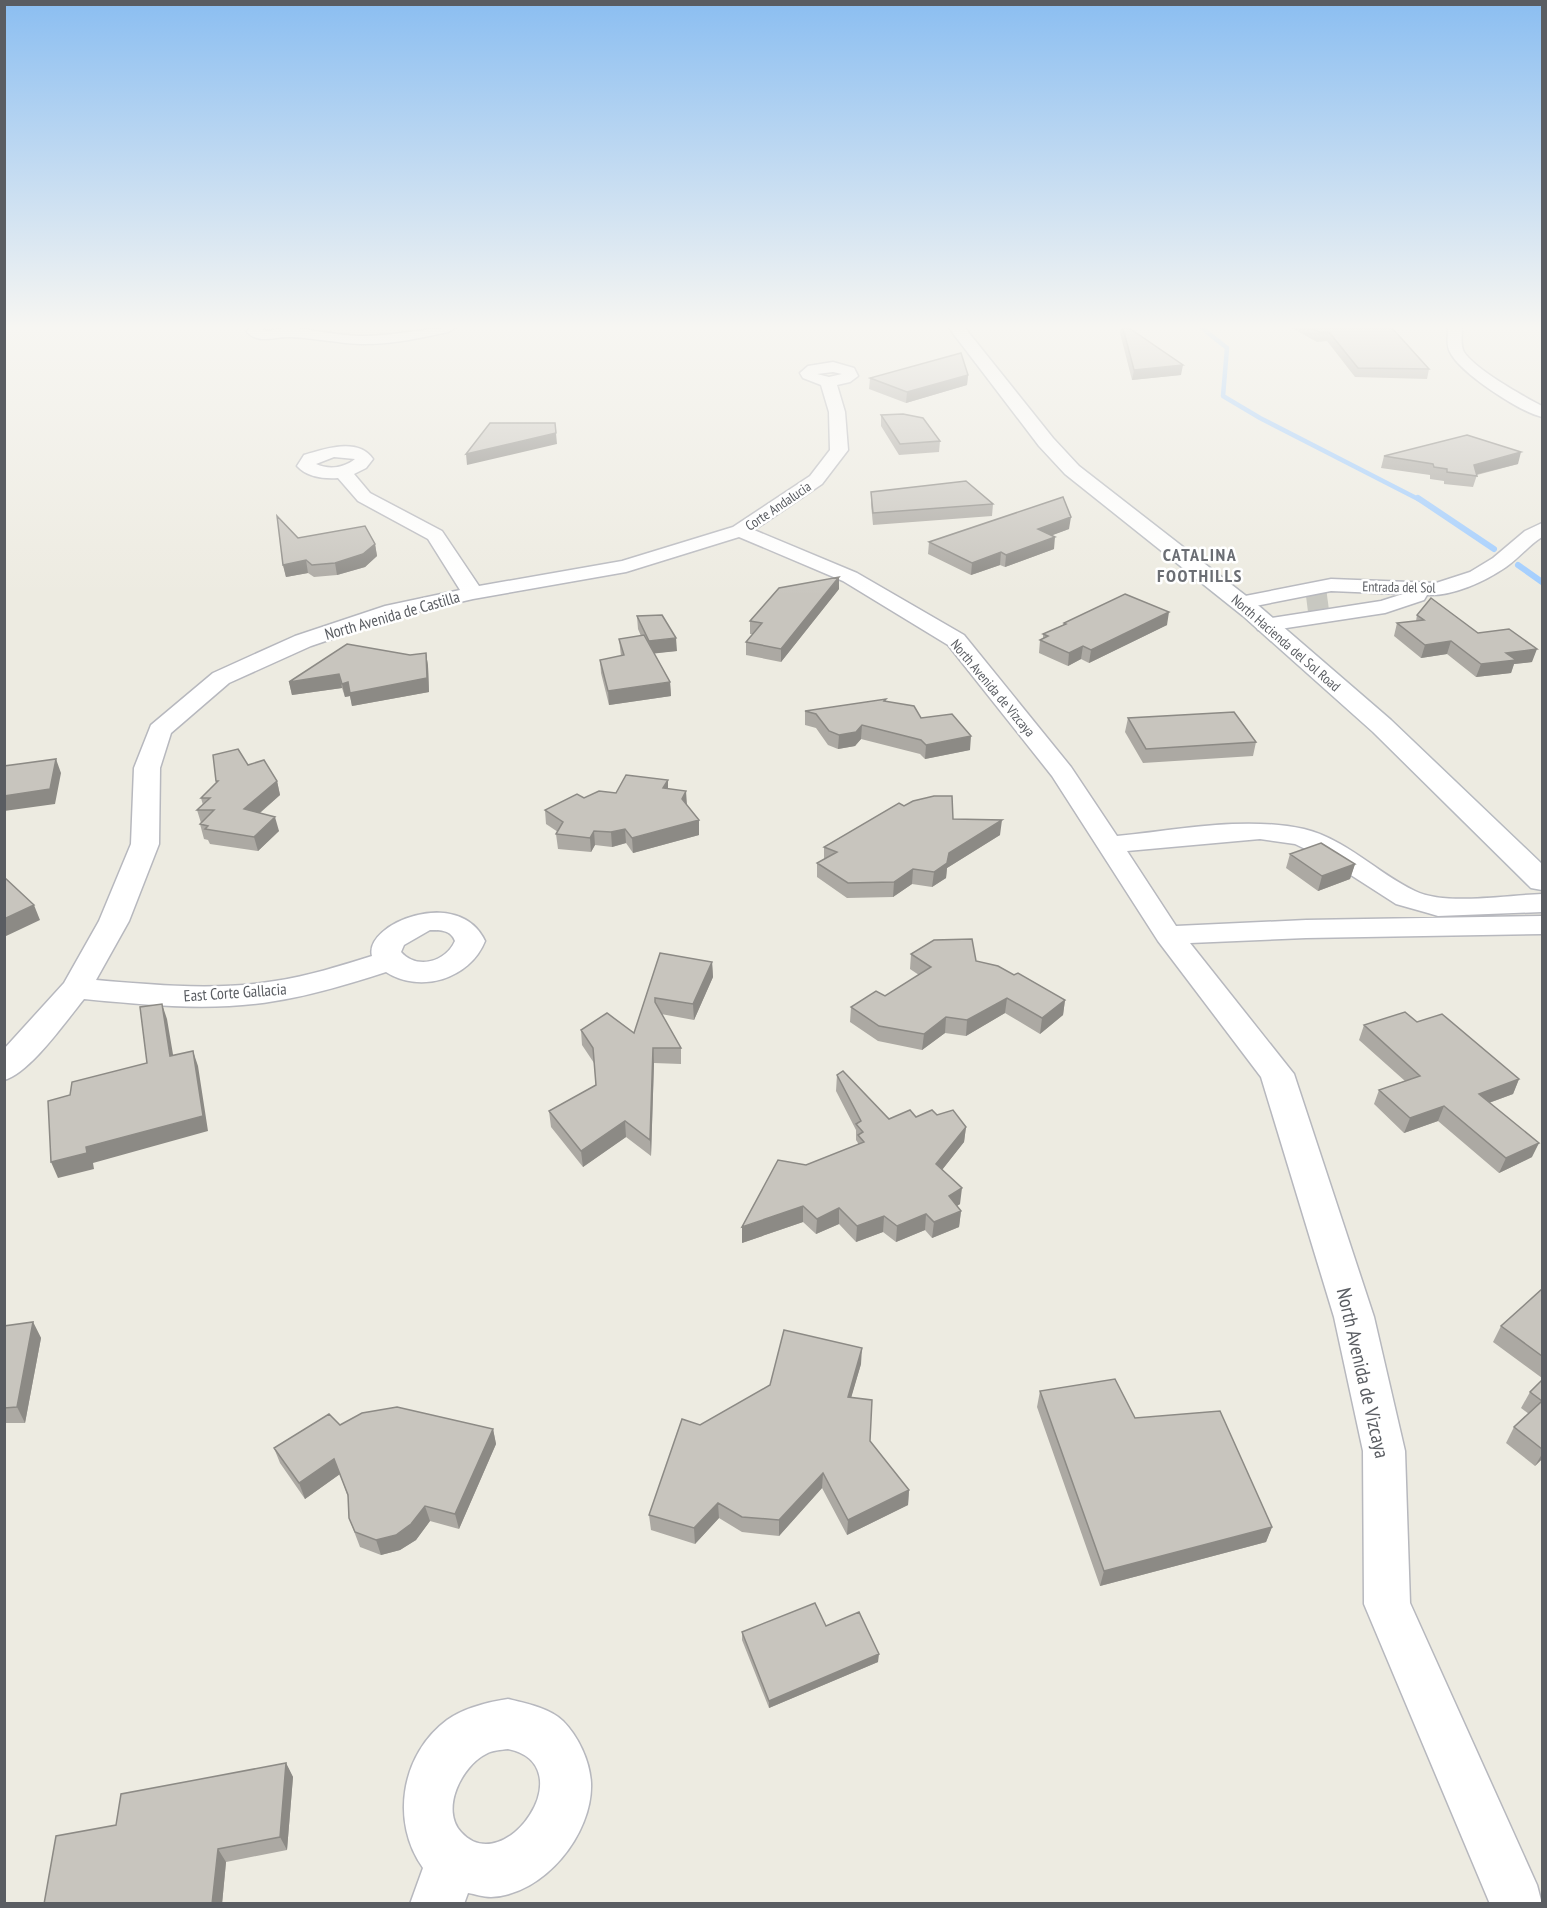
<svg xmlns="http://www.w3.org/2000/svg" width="1547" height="1908" font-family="'PT Sans Narrow',sans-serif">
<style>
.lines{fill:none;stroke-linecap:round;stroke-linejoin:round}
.stream-far1{stroke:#9fccff;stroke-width:4.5}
.stream{stroke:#9fccff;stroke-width:6}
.street-tunnel{stroke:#c8c8c1;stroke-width:21;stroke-dasharray:21 10;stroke-linecap:butt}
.street-casing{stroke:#b7b8be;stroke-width:3}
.secondary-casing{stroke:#b7bac0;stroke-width:3}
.street{fill:#fff;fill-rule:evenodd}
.secondary{fill:#fff;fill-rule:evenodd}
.wall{fill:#aca9a3}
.shaded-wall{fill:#8c8a85}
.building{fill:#c8c5be;stroke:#8c8a85;stroke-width:1.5}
.labels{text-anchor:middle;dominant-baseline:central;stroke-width:5;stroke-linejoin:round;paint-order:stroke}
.far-street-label{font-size:14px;fill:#5a5d62;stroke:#fff}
.street-label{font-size:16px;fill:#5a5d62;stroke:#fff}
.far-district-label{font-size:18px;font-weight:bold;letter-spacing:1.5px;fill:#6b6e74;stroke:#fff}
.near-street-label{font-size:20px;fill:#5a5d62;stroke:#fff}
</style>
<rect width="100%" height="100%" fill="#edebe1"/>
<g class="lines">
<!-- stream-far1 -->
<path class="stream-far1" d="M1202,328L1227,348L1223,396L1260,418L1420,500"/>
<!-- stream -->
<path class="stream" d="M1418,498L1494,549
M1518,565L1542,582"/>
<!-- street-tunnel -->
<path class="street-tunnel" d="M1307,604L1330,601"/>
<defs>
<path id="street" d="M250,328H264L262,330C274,332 283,327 294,328C314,330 340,336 362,336C394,336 424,328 455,328L448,332C419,338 390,345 360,344C337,343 314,338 291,337C276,336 259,345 247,332Z
M1448,328H1462C1462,336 1460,345 1464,352C1476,370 1523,396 1542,406V417C1520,412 1460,373 1450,352C1446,345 1448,336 1448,328Z
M833,362L854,368L858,376L850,382L837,385L845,412L848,450L822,484L754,530L857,573L964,635L1071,767L1117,836C1178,830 1244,816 1304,829C1346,839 1377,873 1415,891C1445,906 1508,895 1542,894V912L1438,916L1428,913L1396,904L1326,859L1295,844L1260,839L1127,851L1176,926L1306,920L1542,916V934L1306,938L1190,943L1294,1074L1374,1317L1405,1451L1410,1603L1537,1885L1542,1904H1490L1364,1604L1363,1451L1334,1317L1261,1077L1158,941L1052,776L948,645L843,581L739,537L626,572L473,599L399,616L311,646L229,683L171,733L160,768L159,844L129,921L96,980C155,985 216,991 275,981C308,976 340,966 372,956C363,924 459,885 485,941C470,979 420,994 386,972C349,984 313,995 275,1001C212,1012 147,1005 84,999C66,1021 30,1073 4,1080V1049L64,983L99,921L131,844L134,768L151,725L213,673L295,636L385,606L460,590L428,539L358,501L338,478C324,479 307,477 297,466L304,455C325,449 358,437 373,459L366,468L354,474L370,493L442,531L479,586L622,561L733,527L810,476L830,450L829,412L821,385L803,378L800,373L808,366ZM833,372L842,374L829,377L817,374ZM334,457L355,459C344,468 329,470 316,464ZM430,930C441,930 451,930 455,941C446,962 417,970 401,952L404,945Z
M1542,523V537C1529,545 1519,558 1506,567C1484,582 1453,596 1427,595L1424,600L1385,613L1266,631L1258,630L1255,625L1258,620L1381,601L1403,594L1331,591L1240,609L1233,607L1229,603L1233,599L1240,597L1331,579L1436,583L1470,572L1493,558L1525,531Z
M508,1699C525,1703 550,1708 563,1721C578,1736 590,1761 591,1783C593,1834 544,1895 491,1897C483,1897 475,1894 468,1893L464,1904H410L423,1868C390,1822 401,1754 447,1720C464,1708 488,1702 508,1699ZM508,1749C585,1765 505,1881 461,1832C440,1809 462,1766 486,1754C492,1750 501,1750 508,1749Z"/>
<path id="secondary" d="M949,328H965L1053,438L1079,466L1259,606L1391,720L1542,864V890L1531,888L1373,732L1243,616L1065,474L1039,446Z"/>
</defs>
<!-- street casing -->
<use href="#street" class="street-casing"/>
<!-- secondary casing -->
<use href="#secondary" class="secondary-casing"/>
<!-- street -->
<use href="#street" class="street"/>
<!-- secondary -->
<use href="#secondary" class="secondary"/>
</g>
<!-- wall -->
<path class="wall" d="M1121,328H1129L1181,375L1132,380L1120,333Z
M1292,328H1392L1429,369L1427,379L1355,377L1327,341L1317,342Z
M968,375L967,385L906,403L869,389L870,378Z
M881,415L940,441L939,452L899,455L881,426Z
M1384,456L1518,464L1477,475L1473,487L1444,484V481L1430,479V475L1381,468Z
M871,492L993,504L992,516L873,525L871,504Z
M1069,529L1052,535L1054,549L1005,567L1000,565L971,575L928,554L929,542Z
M298,538L375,544L377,556L365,567L337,575L314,577L308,573L286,577L283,565Z
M839,589L781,662L746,655V642L753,634H750V621Z
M1417,615L1478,633L1532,662L1514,664L1511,673L1476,677L1447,654L1421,658L1394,636L1397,623L1416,621Z
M637,616L677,651L654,653L670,682L671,696L609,705L601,673L600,660L621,656L619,639L641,636L638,629Z
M1064,623L1167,625L1089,663L1081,659L1068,666L1039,653L1040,640L1043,638V634L1063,625Z
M426,653L428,666L429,692L352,706L350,696L345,697L342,688L292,695L289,682Z
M886,702L921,718L970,750L925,759L920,754L861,739L855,746L838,749L828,745L816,728L805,725V711Z
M1128,718L1256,742L1253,756L1143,763L1125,732Z
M248,765L277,781L280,795L260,813L279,831L258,851L210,844L208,840L204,839L200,824L201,823L197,810L203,805L201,798L216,783V781Z
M668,789L687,805L699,835L633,853L626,843L612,847L595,845L591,852L558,849L556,834L558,832L546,824L545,810L584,798L616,793Z
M904,806L953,819L1000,835L947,868L946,878L932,887L912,884L893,897L847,898L817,877V863L824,859V847Z
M1290,854L1355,864L1350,879L1318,891L1286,868Z
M660,953L712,962L713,977L694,1020L661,1014L681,1048V1064L654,1063L651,1156L626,1137L583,1167L551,1127L549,1111L596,1085L594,1063L582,1045L581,1030L634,1033Z
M911,954L976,961L1014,975L1065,1000L1063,1015L1040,1034L1005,1013L966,1036L945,1033L922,1050L878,1041L850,1022L851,1007L885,996L919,975L910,969Z
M1417,1022L1519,1079L1513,1094L1489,1103L1532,1157L1499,1173L1438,1121L1404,1133L1374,1104L1379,1090L1405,1081L1359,1040L1364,1025Z
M837,1075L889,1119L937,1115L966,1127L964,1142L942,1170L960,1204L957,1206L961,1211L959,1227L932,1238L925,1230L896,1242L883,1232L856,1242L839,1224L816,1234L803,1222L742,1243L806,1165L858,1145V1143L856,1140V1130L836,1091Z
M1542,1289V1378L1493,1342L1501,1326Z
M33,1322L41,1338L25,1423H4V1326Z
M861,1364L851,1397L870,1441L909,1490L908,1505L847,1535L822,1488L779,1536L742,1532L719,1518L695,1544L651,1530L649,1515L700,1425L770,1385Z
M1542,1380V1459L1535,1466L1506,1443L1514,1427L1529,1414L1521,1408L1530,1392Z
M1040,1391L1135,1418L1272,1527L1266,1542L1100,1586L1037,1407Z
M340,1425L493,1429L496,1444L459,1529L430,1521L416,1540L400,1550L381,1555L360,1547L349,1518L348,1497L340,1474L305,1499L280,1463L274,1448Z
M826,1626L878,1662L769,1708L742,1640V1632Z
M286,1763L293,1777L287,1850L226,1862L222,1904H44L116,1825Z"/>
<!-- shaded-wall -->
<path class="shaded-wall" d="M1183,365L1181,375L1132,380L1134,370Z
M968,375L967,385L906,403L907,392Z
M556,433L557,444L467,465L466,454Z
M1521,452L1518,464L1474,475V465Z
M1071,517L1069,529L1037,541L1038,529Z
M1055,537L1054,549L1005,567L1006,555Z
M375,544L377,556L365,567L337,575L335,563Z
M1001,552L1000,565L971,575L972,563Z
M306,560L308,573L286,577L283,565Z
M839,577V589L781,662V649Z
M1169,612L1167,625L1089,663L1091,650Z
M676,638L677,651L650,654L649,641Z
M1451,641L1447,654L1421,658L1425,645Z
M1083,646L1081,659L1068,666L1069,653Z
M1537,649L1532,662L1514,664L1511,673L1476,677L1481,664L1506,653Z
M426,653L428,666L429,692L352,706L350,696L345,697L342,684Z
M339,674L342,688L292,695L289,682Z
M670,682L671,696L609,705L608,691Z
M862,725L861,739L855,746L838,749L839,735Z
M971,736L970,750L925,759L926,745Z
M56,759L61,773L55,804L4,811V796Z
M668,780V794L663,788Z
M277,781L280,795L248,823L244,809Z
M686,791L687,805L682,799Z
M275,817L279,831L258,851L254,837Z
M699,820V835L633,853L632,838Z
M1002,820L1000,835L947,868L946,878L932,887L934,872L949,853Z
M625,829L626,843L612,847L611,832Z
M594,831L595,845L591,852L590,838Z
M1355,864L1350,879L1318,891L1322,876Z
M913,869L912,884L893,897L894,882Z
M34,905L40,920L4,937V919Z
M712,962L713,977L694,1020L693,1004Z
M1007,998L1005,1013L966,1036L967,1020Z
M1065,1000L1063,1015L1040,1034L1042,1018Z
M162,1004L167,1019L176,1072L170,1056Z
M946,1017L945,1033L922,1050L924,1034Z
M653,1048L654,1063L651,1156L650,1140Z
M193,1051L198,1066L208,1131L93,1163L94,1169L58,1178L51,1162L86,1147Z
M1519,1079L1513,1094L1472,1109L1479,1094Z
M1444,1106L1438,1121L1404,1133L1410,1118Z
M625,1121L626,1137L583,1167L581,1151Z
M966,1127L964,1142L934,1180L936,1164Z
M1539,1143L1532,1157L1499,1173L1506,1158Z
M962,1188L960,1204L947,1212L949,1196Z
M803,1206V1222L742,1243V1227Z
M839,1208V1224L816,1234L817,1219Z
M961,1211L959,1227L932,1238L934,1222Z
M926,1214L925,1230L896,1242L897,1226Z
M884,1216L883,1232L856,1242L857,1226Z
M33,1322L41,1338L25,1423L17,1407Z
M862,1348L861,1364L847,1412L848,1397Z
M493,1429L496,1444L459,1529L455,1514Z
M1542,1454V1459L1535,1466Z
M334,1459L340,1474L305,1499L299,1483Z
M823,1473L822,1488L779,1536V1520Z
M909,1490L908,1505L847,1535L848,1520Z
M718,1503L719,1518L695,1544L694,1528Z
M425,1506L430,1521L416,1540L400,1550L381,1555L376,1540Z
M1272,1527L1266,1542L1100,1586L1104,1571Z
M879,1654L878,1662L769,1708V1701Z
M286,1763L293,1777L287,1850L280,1837Z
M218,1849L226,1862L222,1904H212Z"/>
<!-- building -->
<path class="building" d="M1123,328H1129L1183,365L1134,370Z
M1311,328H1392L1429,369L1358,368L1329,332H1319Z
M961,353L968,375L907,392L870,378Z
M903,414L923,418L940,441L900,444L881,415Z
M490,423H555L556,433L466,454Z
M1467,435L1521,452L1474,465L1477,476L1447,472V469L1434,467L1433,464L1384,456Z
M966,481L993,504L873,513L871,492Z
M1063,497L1071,517L1038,529L1055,537L1006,555L1001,552L972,563L929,542Z
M277,516L298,538L365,526L375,544L363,554L335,563L312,565L306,560L283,565Z
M839,577L781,649L746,642L762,623L750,621L779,588Z
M1125,594L1169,612L1091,650L1083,646L1069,653L1040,640L1048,636L1043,634L1066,624L1064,623Z
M1431,598L1478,633L1509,629L1537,649L1506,653L1516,660L1481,664L1451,641L1425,645L1397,623L1424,620L1417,615Z
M662,615L676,638L649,641L637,616Z
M644,635L670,682L608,691L600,660L624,655L619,639Z
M347,644L410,655L426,653L427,678L350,693L348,682L342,684L339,674L289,682Z
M886,699L884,701L914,706L921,718L952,714L971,736L926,745L921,740L862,725L856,732L839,735L829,731L816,714L805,711Z
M1234,712L1256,742L1146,749L1128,718Z
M238,749L248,765L264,760L277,781L244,809L275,817L254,837L205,829L208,826L200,824L214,810H197L210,798H201L218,781H216L213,755Z
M56,759L50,789L4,796V766Z
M626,775L668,780L663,788L686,791L682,799L699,820L632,838L625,829L611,832L594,831L590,838L556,834L563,822L545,810L577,794L584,798L599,791L616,793Z
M934,796H952L953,819L1002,820L949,853L947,863L934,872L913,869L894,882L848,883L817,863L837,852L824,847L899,803L904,806L913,801Z
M1321,843L1355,864L1322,876L1290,854Z
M4,877L34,905L4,919Z
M972,939L976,961L998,966L1014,975L1018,973L1065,1000L1042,1018L1007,998L967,1020L946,1017L924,1034L879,1026L851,1007L876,991L885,996L931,967L911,954L934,940Z
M660,953L712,962L693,1004L655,998V1002L681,1048H653L650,1140L625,1121L581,1151L549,1111L596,1085L593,1048L581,1030L607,1013L634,1033Z
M162,1004L170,1056L193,1051L203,1116L86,1147L87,1153L51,1162L48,1101L70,1095L72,1082L147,1063L140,1007Z
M1405,1012L1417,1022L1442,1014L1519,1079L1479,1094L1539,1143L1506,1158L1444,1106L1410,1118L1379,1090L1420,1076L1364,1025Z
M843,1071L889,1119L910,1110L916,1117L932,1110L937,1115L953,1110L966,1127L936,1164L962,1188L949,1196L961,1211L934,1222L926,1214L897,1226L884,1216L857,1226L839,1208L817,1219L803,1206L742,1227L778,1160L806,1165L864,1142L858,1135L863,1132L856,1124L861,1121L837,1075Z
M1542,1289V1356L1501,1326Z
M33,1322L17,1407L4,1408V1326Z
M784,1330L862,1348L848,1397L872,1400L870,1441L909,1490L848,1520L823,1473L779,1520L742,1517L718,1503L694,1528L649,1515L682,1419L700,1425L770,1385Z
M1115,1379L1135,1418L1220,1411L1272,1527L1104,1571L1040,1391Z
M1542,1380V1449L1514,1427L1542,1401L1530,1392Z
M397,1407L493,1429L455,1514L425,1506L411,1524L396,1535L376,1540L355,1532L349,1518L348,1495L334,1459L299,1483L274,1448L329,1414L340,1425L362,1413Z
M815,1603L826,1626L859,1612L879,1654L769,1701L742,1632Z
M286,1763L280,1837L218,1849L212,1904H44L56,1836L116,1825L121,1794Z"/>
<!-- sky -->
<linearGradient id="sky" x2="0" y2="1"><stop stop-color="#8bbef1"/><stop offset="0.55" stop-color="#f7f6f2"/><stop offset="1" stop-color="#f7f6f2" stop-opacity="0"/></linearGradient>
<rect width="1547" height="595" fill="url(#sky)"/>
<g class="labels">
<!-- far-street labels -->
<g class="far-street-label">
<text transform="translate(778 506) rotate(-34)">Corte Andalucia</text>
<text transform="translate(1399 587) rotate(1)">Entrada del Sol</text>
<text transform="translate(1286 643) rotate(41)">North Hacienda del Sol Road</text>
<text transform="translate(993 688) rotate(50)">North Avenida de Vizcaya</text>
</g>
<!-- street labels -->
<g class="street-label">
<text transform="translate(392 615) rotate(-16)">North Avenida de Castilla</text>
<text transform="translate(235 992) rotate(-4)">East Corte Gallacia</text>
</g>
<!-- far-district labels -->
<g class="far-district-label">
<text x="1200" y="554">CATALINA<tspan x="1200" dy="21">FOOTHILLS</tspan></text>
</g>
<!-- near-street labels -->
<g class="near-street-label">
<text transform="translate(1363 1373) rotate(77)">North Avenida de Vizcaya</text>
</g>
</g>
<!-- border -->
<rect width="1547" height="1908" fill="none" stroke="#5a5d62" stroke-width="12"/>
</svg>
